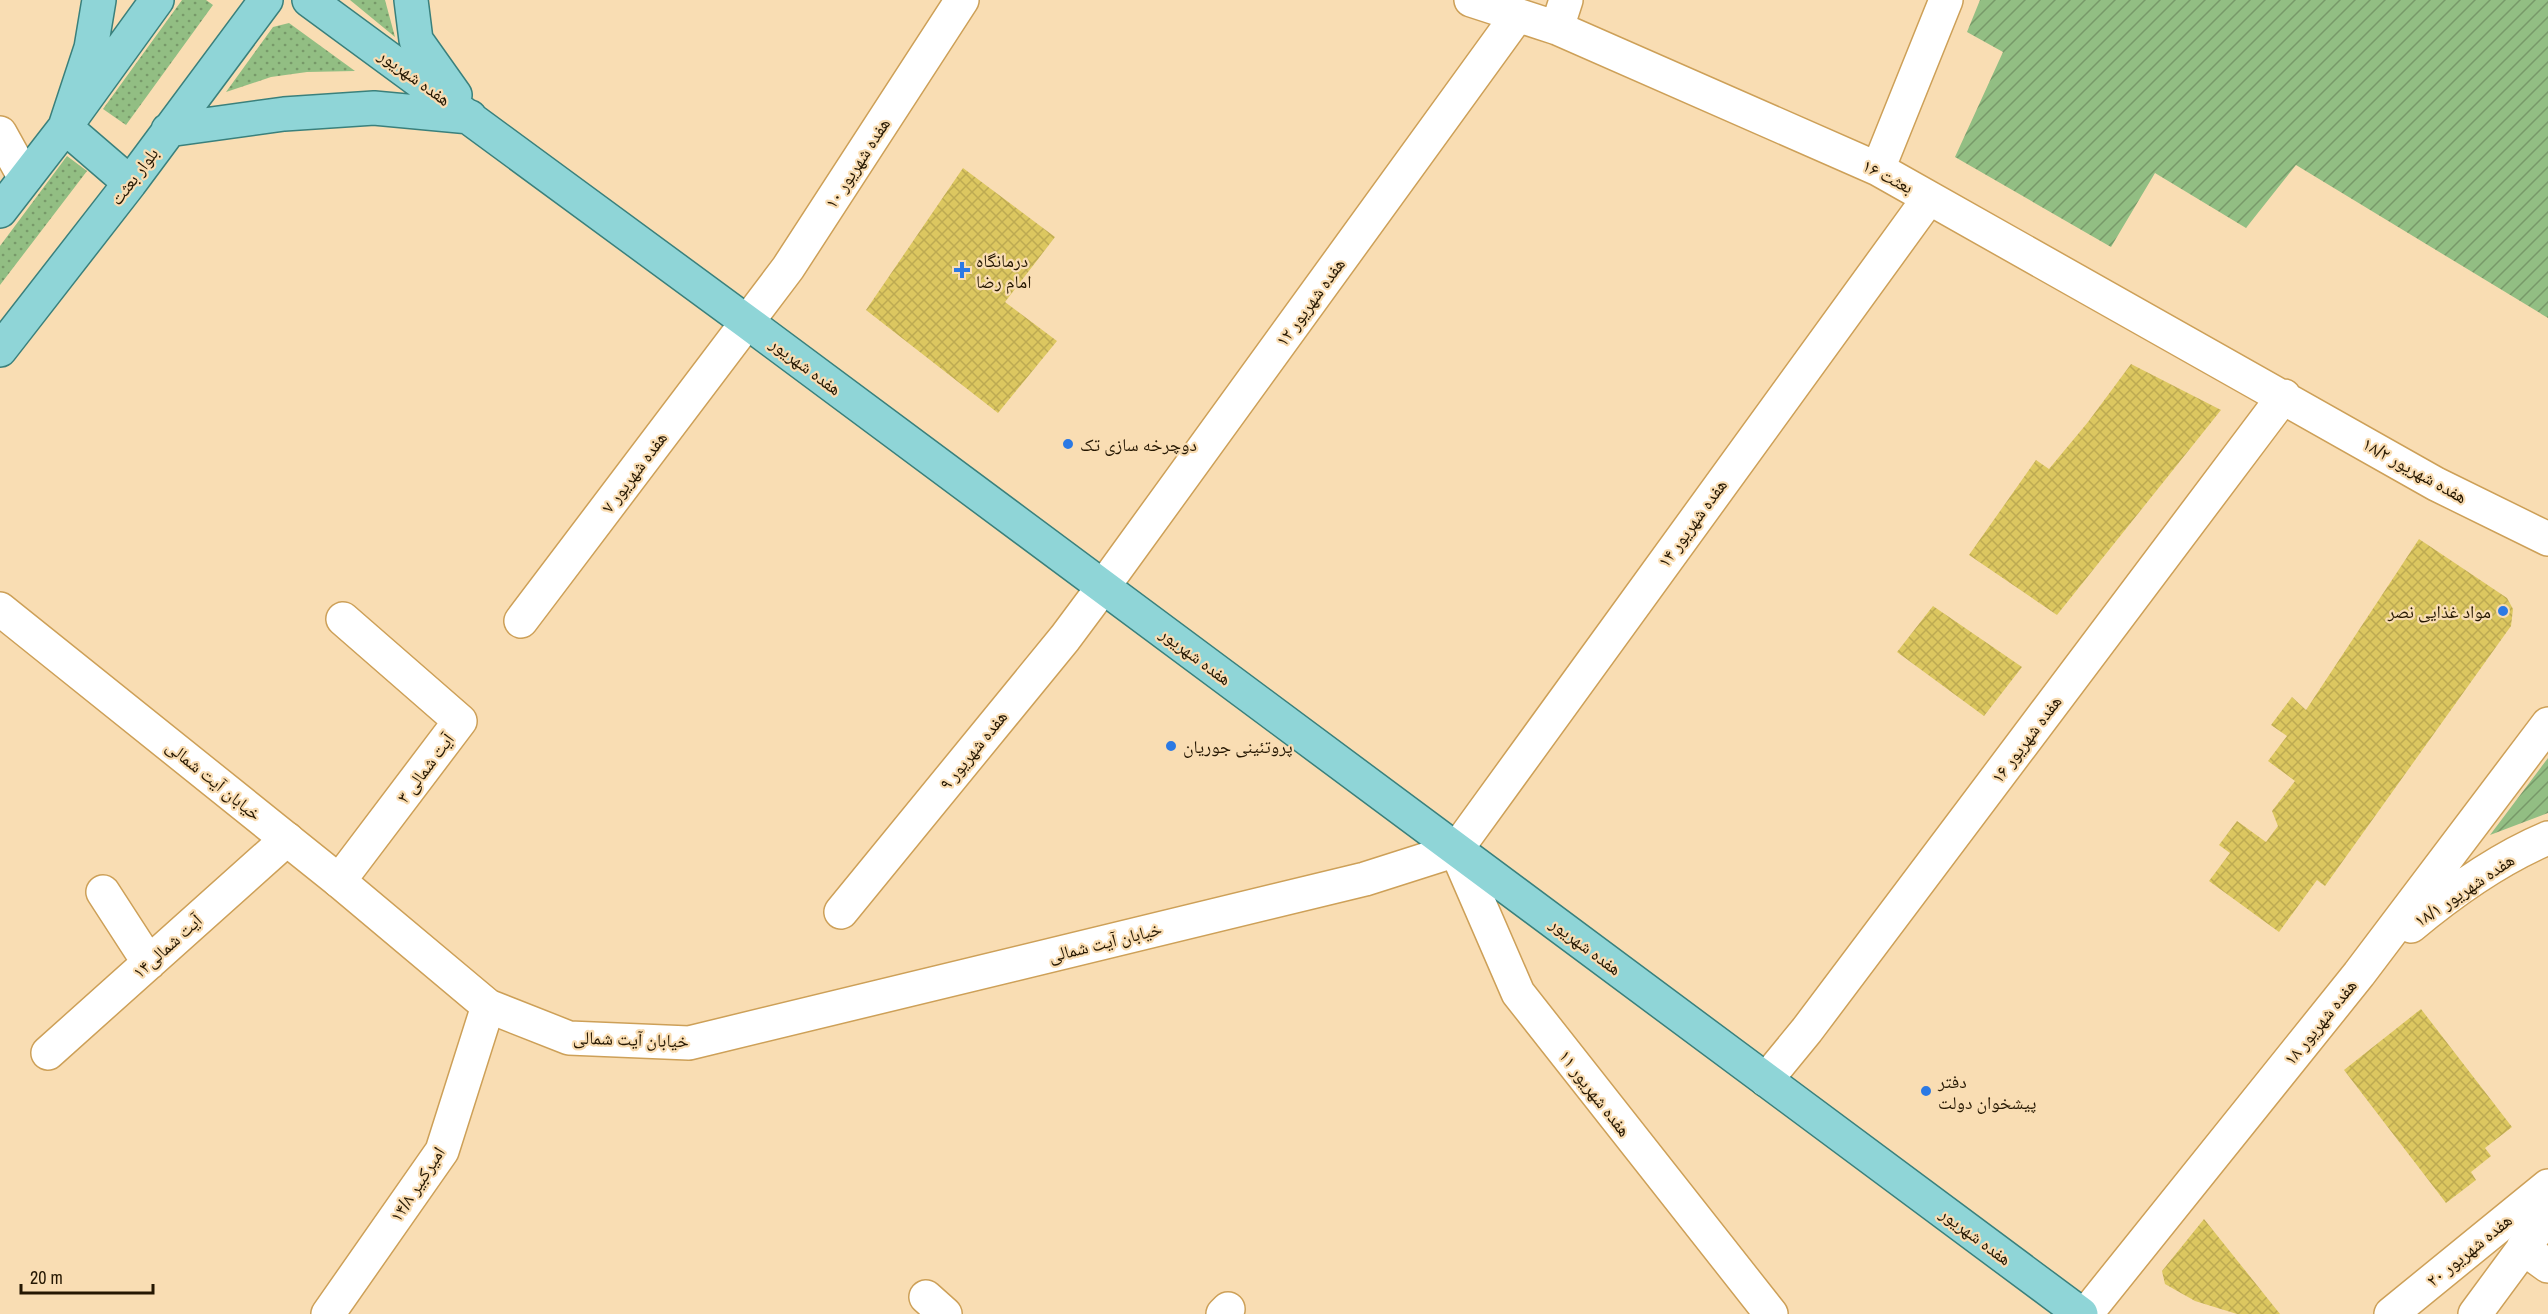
<svg xmlns="http://www.w3.org/2000/svg" width="2548" height="1314" font-family="'Archivo Narrow','Noto Naskh Arabic',sans-serif">
<style>
.grass{fill:url(#grass-dots)}
.garden{fill:url(#garden-furrows)}
.building{fill:url(#building-cross-hatch)}
.lines{fill:none;stroke-linecap:round;stroke-linejoin:round}
.minor-casing{stroke:#cda058;stroke-width:36}
.tertiary-casing{stroke:#cda058;stroke-width:36}
.secondary-casing{stroke:#cda058;stroke-width:36}
.primary-casing{stroke:#3a807c;stroke-width:36}
.minor{stroke:#fff;stroke-width:33}
.tertiary{stroke:#fff;stroke-width:33}
.secondary{stroke:#fff;stroke-width:33}
.primary{stroke:#8fd5d7;stroke-width:33}
.poi-dot{fill:#2b79e4;stroke:#f9ddb3;stroke-width:2}
.labels{text-anchor:middle;dominant-baseline:central;stroke-width:4.5;stroke-linejoin:round;paint-order:stroke}
.street-label{font-size:18px;fill:#251702;stroke:#f9ddb3}
.poi-label{font-size:18px;fill:#251702;stroke:#f9ddb3;text-anchor:start}
</style>
<defs>
<pattern id="grass-dots" width="8" height="8" patternUnits="userSpaceOnUse" patternTransform="scale(1.5)"><rect width="8" height="8" fill="#92be83"/><path d="M2 2h.1M6 6h.1" fill="none" stroke="#779969" stroke-width="1.8" stroke-linecap="round"/></pattern>
<pattern id="garden-furrows" width="10" height="10" patternUnits="userSpaceOnUse" patternTransform="scale(1.5)"><rect width="10" height="10" fill="#92be83"/><path d="M-1 1l2-2M0 10L10 0M9 11l2-2" fill="none" stroke="#779969"/></pattern>
<pattern id="building-cross-hatch" width="8" height="8" patternUnits="userSpaceOnUse" patternTransform="scale(1.5)"><rect width="8" height="8" fill="#dcc760"/><path d="M0 0l8 8M0 8l8-8" fill="none" stroke="#bdaa52"/></pattern>
</defs>
<rect width="100%" height="100%" fill="#f9ddb3"/>
<!-- grass -->
<path class="grass" d="M182,0H206L213,5L126,125L103,109Z
M350,0H385L395,37Z
M289,23L355,71L307,72L271,77L226,92L273,27Z
M67,156L87,171L0,285V246Z"/>
<!-- garden -->
<path class="garden" d="M1980,0H2548V318L2296,165L2246,228L2155,173L2111,247L1955,157L2003,52L1967,32Z
M2548,758V813L2490,835Z"/>
<!-- building -->
<path class="building" d="M963,168L1055,237L1005,302L1057,341L998,413L866,310Z
M2131,364L2221,410L2057,615L1969,555L2036,460L2049,469L2088,422Z
M2419,539L2507,598L2513,609L2511,626L2325,886L2317,880L2279,932L2209,881L2230,853L2219,845L2237,821L2266,842L2278,826L2272,811L2295,781L2268,761L2287,736L2271,725L2292,697L2306,710Z
M1933,606L2022,667L1984,716L1897,652Z
M2421,1009L2512,1127L2485,1148L2491,1156L2471,1172L2476,1180L2446,1203L2344,1070Z
M2204,1219L2280,1314H2237L2195,1301L2165,1284L2162,1271Z"/>
<g class="lines">
<defs>
<path id="minor" d="M1471,0L1557,28L1878,169L2436,484L2548,539
M1557,28L1566,0
M0,133L25,178
M1878,169L1946,0
M521,621L788,268L962,0
M339,881L460,721L343,619
M103,892L149,963
M841,912L1065,638L1103,587L1517,16
M2411,926C2453,891 2498,859 2548,838
M48,1053L287,839
M1766,1080L1807,1030L2284,396
M926,1297L945,1314
M328,1314L442,1151L488,1006
M1223,1314L1228,1309
M1771,1314L1518,993L1456,850L1929,198
M2086,1314L2359,974L2548,724
M2391,1314L2548,1186"/>
<path id="tertiary" d="M0,609L339,881L488,1006L569,1038L689,1043L1365,879L1456,850"/>
<path id="secondary" d="M2523,1248L2548,1266
M2475,1314L2548,1215"/>
<path id="primary" d="M99,0L91,48L65,127L130,183
M309,0L747,322L2081,1314
M411,0L416,40L455,95
M168,130L284,114L374,108L470,117
M0,211L65,127L157,0
M0,350L130,183L266,0"/>
</defs>
<!-- minor casing -->
<use href="#minor" class="minor-casing"/>
<!-- tertiary casing -->
<use href="#tertiary" class="tertiary-casing"/>
<!-- secondary casing -->
<use href="#secondary" class="secondary-casing"/>
<!-- primary casing -->
<use href="#primary" class="primary-casing"/>
<!-- minor -->
<use href="#minor" class="minor"/>
<!-- tertiary -->
<use href="#tertiary" class="tertiary"/>
<!-- secondary -->
<use href="#secondary" class="secondary"/>
<!-- primary -->
<use href="#primary" class="primary"/>
</g>
<!-- markers -->
<g class="poi-dot">
<path d="M959 261h6v6h6v6h-6v6h-6v-6h-6v-6h6z"/>
<circle cx="1068" cy="444" r="6"/>
<circle cx="2503" cy="611" r="6"/>
<circle cx="1171" cy="746" r="6"/>
<circle cx="1926" cy="1091" r="6"/>
</g>
<g class="labels">
<!-- street labels -->
<g class="street-label">
<text transform="translate(415 77) rotate(36)">هفده شهریور</text>
<text transform="translate(857 163) rotate(-57)">هفده شهریور ۱۰</text>
<text transform="translate(134 176) rotate(-53)">بلوار بعثت</text>
<text transform="translate(1888 176) rotate(27)">بعثت ۱۶</text>
<text transform="translate(1310 302) rotate(-54)">هفده شهریور ۱۲</text>
<text transform="translate(806 366) rotate(37)">هفده شهریور</text>
<text transform="translate(2415 470) rotate(29)">هفده شهریور ۱۸/۲</text>
<text transform="translate(634 472) rotate(-53)">هفده شهریور ۷</text>
<text transform="translate(1692 523) rotate(-54)">هفده شهریور ۱۴</text>
<text transform="translate(1196 656) rotate(37)">هفده شهریور</text>
<text transform="translate(2026 739) rotate(-53)">هفده شهریور ۱۶</text>
<text transform="translate(973 750) rotate(-51)">هفده شهریور ۹</text>
<text transform="translate(425 768) rotate(-53)">آیت شمالی ۳</text>
<text transform="translate(214 780) rotate(39)">خیابان آیت شمالی</text>
<text transform="translate(2464 890) rotate(-34)">هفده شهریور ۱۸/۱</text>
<text transform="translate(1105 942) rotate(-14)">خیابان آیت شمالی</text>
<text transform="translate(167 946) rotate(-42)">آیت شمالی۱۴</text>
<text transform="translate(1586 946) rotate(37)">هفده شهریور</text>
<text transform="translate(2320 1022) rotate(-51)">هفده شهریور ۱۸</text>
<text transform="translate(631 1039) rotate(2)">خیابان آیت شمالی</text>
<text transform="translate(1595 1093) rotate(52)">هفده شهریور ۱۱</text>
<text transform="translate(417 1184) rotate(-57)">امیرکبیر ۱۴/۸</text>
<text transform="translate(1976 1236) rotate(37)">هفده شهریور</text>
<text transform="translate(2469 1250) rotate(-39)">هفده شهریور ۲۰</text>
</g>
<!-- poi labels -->
<g class="poi-label">
<text x="976" y="260">درمانگاه<tspan x="976" dy="21">امام رضا</tspan></text>
<text x="1080" y="444">دوچرخه سازی تک</text>
<text x="2491" y="611" text-anchor="end">مواد غذایی نصر</text>
<text x="1183" y="746">پروتئینی جوریان</text>
<text x="1938" y="1081">دفتر<tspan x="1938" dy="21">پیشخوان دولت</tspan></text>
</g>
</g>
<!-- scale -->
<path d="M21 1284v9h132v-9" fill="none" stroke="#251702" stroke-width="3"/>
<text x="30" y="1284" font-size="18" fill="#251702" stroke="#f9ddb3" stroke-width="4.5" paint-order="stroke">20 m</text>
</svg>
